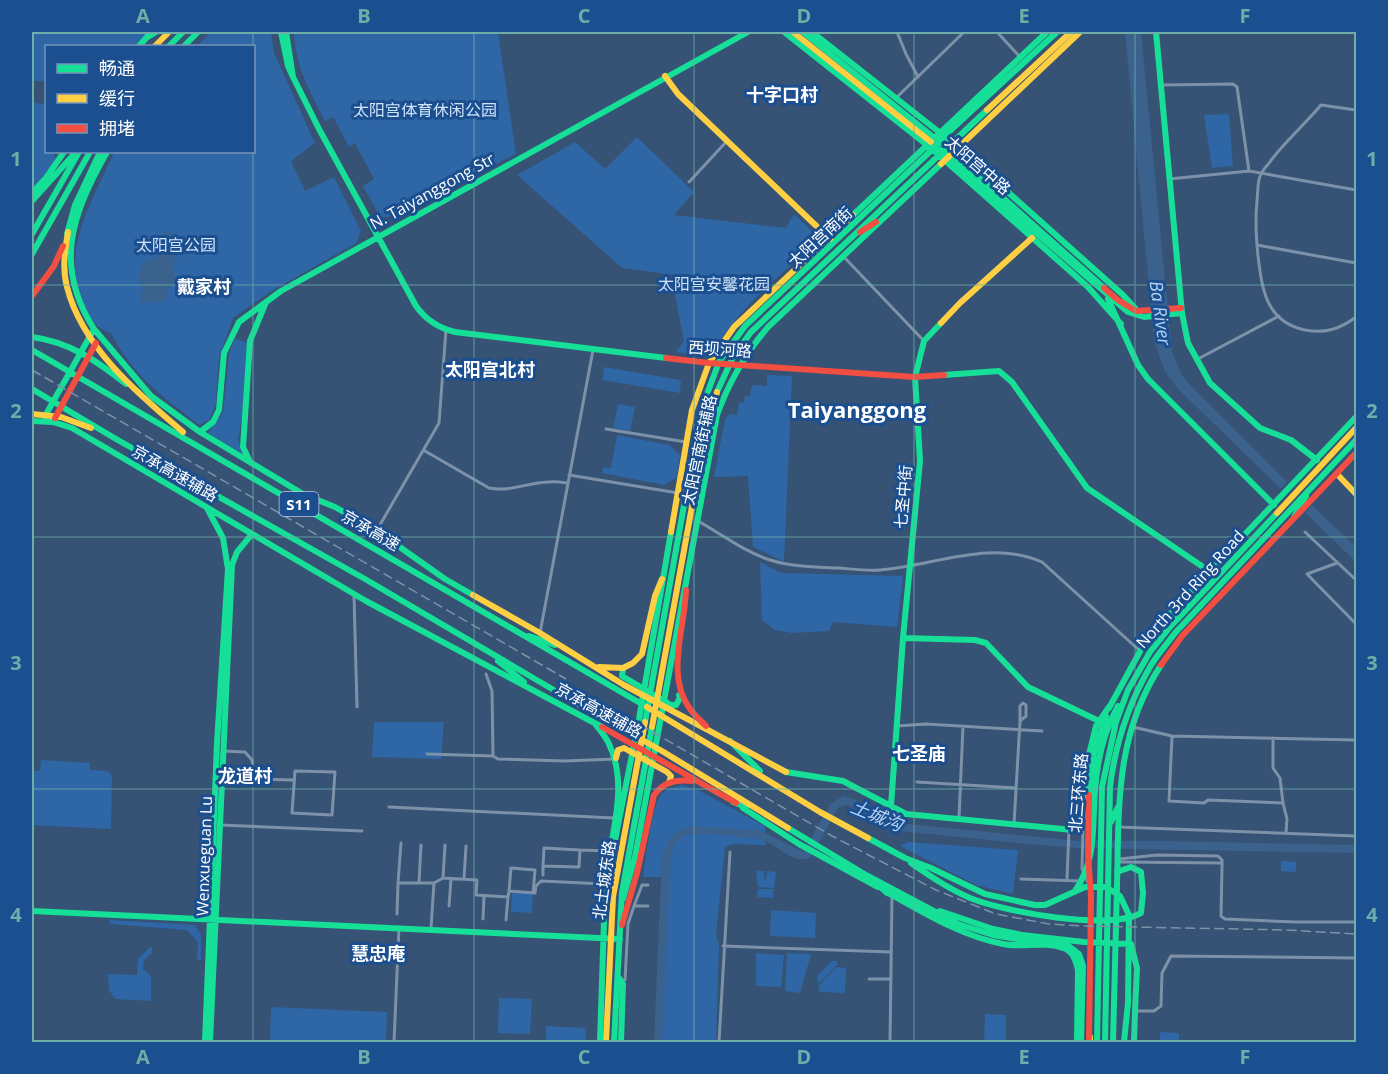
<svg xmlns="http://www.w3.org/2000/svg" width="1388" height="1074" font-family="'Open Sans','Noto Sans SC',sans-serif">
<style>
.green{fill:#2f66a5}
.water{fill:#3b618d}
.pier{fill:#365274}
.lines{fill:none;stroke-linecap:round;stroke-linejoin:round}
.street{stroke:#7d92a8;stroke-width:3}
.fast{stroke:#16e098;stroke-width:6}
.slow{stroke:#ffcf43;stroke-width:6}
.jam{stroke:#f24e42;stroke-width:6}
.rail{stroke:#7e92a7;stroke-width:1.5;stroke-dasharray:10 4.5;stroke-linecap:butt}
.grid{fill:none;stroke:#6fada8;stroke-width:1.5;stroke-opacity:0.55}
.labels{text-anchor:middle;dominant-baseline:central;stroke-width:6;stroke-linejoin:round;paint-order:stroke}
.shield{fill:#1b4f8f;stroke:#bbcadd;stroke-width:1.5}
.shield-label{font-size:15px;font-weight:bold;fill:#fff}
.park-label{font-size:16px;fill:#cfe3fa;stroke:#1b4f8f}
.street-label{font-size:16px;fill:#fff;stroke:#1b4f8f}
.neighbourhood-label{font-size:18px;font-weight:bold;fill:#fff;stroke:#1b4f8f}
.water-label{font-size:18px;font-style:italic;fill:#b5d3f5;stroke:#1b4f8f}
.district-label{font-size:22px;font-weight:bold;fill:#fff;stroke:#1b4f8f}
.neatline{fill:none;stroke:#6fada8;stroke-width:2}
.grid-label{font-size:20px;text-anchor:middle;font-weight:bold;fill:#6fada8}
</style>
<rect width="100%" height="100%" fill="#365274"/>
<!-- green -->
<path class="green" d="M32,32H149L135,46H46V81H32Z
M211,32H271L274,53L315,143L291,161L305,191L334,177L361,231L356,243L270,292L233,318L219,358L216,404L209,420L199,425C160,394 135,378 111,333C95,327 90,321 83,305C60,248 92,203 114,152H254V46H197Z
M294,32H498L516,154L387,217H380L363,186L374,179L355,143L349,147L333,117L325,121C310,92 295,65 294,32Z
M32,102L46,105V152H55L53,155L56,158L41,181L32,191Z
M1229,114L1233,166L1212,168L1204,115Z
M637,137L694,192L674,215L786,228L794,214L816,235V244C774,279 740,308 711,354L706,356L676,352L684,341L675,296L674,275L622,268L517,175L575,142L605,169Z
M235,338L247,343L242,417L238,440L243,454L208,433L223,413L229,354Z
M604,367L681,380L680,393L602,380Z
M767,375L792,376L784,562L753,547L748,476L714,477L725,419L730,414L737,415L739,402L744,403L745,396H750L752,385L767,386Z
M618,404L635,407L630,431L613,428Z
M617,435L669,445L680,455L677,477L664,485L602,473L603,467L611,468Z
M760,562L781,573L903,576L897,627L833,622L829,631L792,633L775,630L762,620Z
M374,722H444L441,759L372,757Z
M41,760L90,763V770L108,771L112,776L111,829L32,825L33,771H40Z
M682,785L696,789L765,826L766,845L733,844L725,847L716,934L719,946L716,1042H659L666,877H643C646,859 651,808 661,795C667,788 674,787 682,785Z
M908,842L1018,850L1013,894L976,885L900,846Z
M1281,861L1296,862V872L1281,871Z
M756,871H765L764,879H766L767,871L776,872L774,888L758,887Z
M758,889H774L773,898L757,897Z
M512,892L533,893L532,913L511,912Z
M771,910L816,913L815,938L770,936Z
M110,920L195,925L201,935V960H197L198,942L187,930L110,924Z
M150,947L152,948V953L144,960L143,969L151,976V1001L115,999L109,990L108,974L137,975L138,959Z
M756,953L784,955L781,987L756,986Z
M787,953L811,954L800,993L785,991Z
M832,961H837V965L818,984L817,976Z
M837,967L846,968L845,993L820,992L818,986Z
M499,998L532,999L530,1034L498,1033Z
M271,1007L387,1012L386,1042H270Z
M985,1014L1006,1015V1042H984Z
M546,1026L586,1028L585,1042H546Z
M1160,1032L1179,1033V1042H1160Z"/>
<!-- water -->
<path class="water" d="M1125,32H1141L1172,352L1182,375L1190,385L1280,475L1356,547V562L1178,389L1165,372L1154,341Z
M164,232H170L175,236L177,255L173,261L175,281L167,289L165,301L155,302L151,299L148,303H142L140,296L144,289C135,277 140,258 157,258L161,237Z
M844,796L852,798L899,823L1079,841H1166L1356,845V853L1078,848L1029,844L899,831L888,828L850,806L845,805L838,808L811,857C794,866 780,847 765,841C754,837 695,831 685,836C678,839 673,846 671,854L662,1042H654L662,854L670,838L678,831L694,826L762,831L803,852L831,803Z"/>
<!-- pier -->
<path class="pier" d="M1289,480L1314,503L1303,515L1278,491Z"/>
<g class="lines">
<!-- street -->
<path class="street" d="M897,32L906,54L918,77
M997,32L1020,57
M1161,85L1233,84L1237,87L1249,171
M896,98L964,32
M1356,110L1321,105C1305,124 1287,140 1272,159C1269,164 1263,169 1261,174C1257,181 1258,193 1257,201C1255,220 1256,237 1258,256C1262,289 1266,322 1305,330C1325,334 1340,329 1356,317
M1169,179L1249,171L1356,190
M689,182L727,141
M1257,245L1356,263
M843,256L924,341
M1196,360L1279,316
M606,429L686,442
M425,451L489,488C511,492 526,483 548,482C554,481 561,482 567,483
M569,475L678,493
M698,521C721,534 745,552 770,560C792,567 816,567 838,568C852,569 866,571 880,570C933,566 990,539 1042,562L1140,651
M377,530L439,423L446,330
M1305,532L1356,580
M1337,563L1307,574L1356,624
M354,595L357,707
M540,633L593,350
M486,674L492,691L493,756L498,759L564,761L616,759
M897,726L926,724L1042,731
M1133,727L1172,736L1356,740
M1172,737L1169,801L1204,803L1208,800L1283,803L1287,819L1286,833
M1273,738V768L1280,778L1283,803
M223,751L245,752L252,760L254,779L293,780
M427,754L493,756
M295,771L335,772L332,815L292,813Z
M917,782L1016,788
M389,807L614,818
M1086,811L1083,829L1082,869L1088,883
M959,818L963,726
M1014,824L1020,721L1026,716V705L1023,703L1020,706V721
M220,825L362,831
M1118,827L1356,836
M580,850L544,848L543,866L579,867L580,850L608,851
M1119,859L1157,855L1218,856L1222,860V867L1221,916L1225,919L1295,922H1356
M1119,862L1222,863
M543,875V866
M443,878L445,845
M464,879L466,846
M1021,879L1081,881
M1067,879L1069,830
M398,883L401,843
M419,883L421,845
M434,883L443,878L477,880L476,895L508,897L509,891L535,893L536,886L541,881L605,884
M509,891L511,868L535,870L533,893
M449,906L451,879
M634,906L642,885H648
M397,914L398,883H434L431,928
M483,919L484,896
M506,920L508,897
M723,946L891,952
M869,979H891
M625,980L628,924L634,906H648
M1135,1011H1154L1161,1006L1162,973L1171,956L1356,958
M394,1042L399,927
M719,1042L730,852
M890,1042L892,895"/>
<!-- fast -->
<path class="fast" d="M281,32L288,66L293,77L286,32
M784,32L932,149L1088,287L1121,324
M803,32L947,148L1104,288
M812,32L953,143L1123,295L1135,308
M1156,32L1182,313L1188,343L1210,383L1260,428L1291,440L1317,460
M146,38L156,32
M139,46L148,36
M169,46L183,32
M184,46L198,32
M293,77L319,129L416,306C426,320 438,328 455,332L666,358
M940,150L1128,312L1144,317L1182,313
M32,193L46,178L64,152
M32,201L76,152
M853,215L1047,32
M32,234L79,152
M67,234L75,205L100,152
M32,254L90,152
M1108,299L1138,365L1148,379L1274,505
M94,329L151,396L200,432L303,494L335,507L377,531L445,579L473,595
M32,337C70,342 97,361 126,384
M32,350L647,707
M944,375L999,371L1012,382L1087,488L1209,571
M32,389L116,439L365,579L569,699
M717,392L733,357L751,332L987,110
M45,416L94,329C53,265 72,214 107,152
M32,421L53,422L72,428L366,601L602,727
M200,432L213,422L219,410L224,353L239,322L281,291L748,32
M250,462L243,447L250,341L266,302
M1294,517L1306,496
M1170,626L1176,607
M529,636L555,645
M903,638L975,640L986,643L1028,687L1099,721
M498,661L524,682
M623,669L622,676L671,705H676L680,698L679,695
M1109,708L1143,646L1176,607L1356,417
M645,722L699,422L704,402L719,362L745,326L936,146L939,141L1057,32
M596,725C601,731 606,737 609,744C629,785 611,834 606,877
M730,741L760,771
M786,772L843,781L906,814L1073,830L1082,823L1087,763L1096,726L1109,707
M1089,795L1094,753L1106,716
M733,802L746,807
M891,806L903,638L920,461L915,377L924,341L941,323
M743,808L799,844L878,887
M1111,822L1118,807
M788,828L866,875L958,924L993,935L1022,940L1065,943L1079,954L1083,966L1081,1042
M868,838L905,858L931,868L985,894L1035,905H1045L1085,887H1106L1120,896L1129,915L1128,1003L1124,1042
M911,863C930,876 949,889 970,898C1005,912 1108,931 1141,913L1143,893L1141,872L1131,867L1117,872
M876,883L887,893
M885,891C923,912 961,936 1003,944C1023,948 1045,941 1063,948C1073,951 1076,961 1078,970L1077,1042
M1075,891C1097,859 1092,828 1095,791C1097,761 1103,733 1118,706
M623,899L635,857L717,415C729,382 745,354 768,327L941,164
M32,911C228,922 424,928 620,939
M940,911L993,929L1022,935L1084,942L1131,944L1137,968L1135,1011
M619,978L623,984L621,1042
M205,1042L217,743L228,569L223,538L207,508
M210,1042L232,565L237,552L252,534
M600,1042L605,891L639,719L671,532
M614,1042L622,892L652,727
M1097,1042L1102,787L1116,722L1128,690L1150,652L1170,627L1277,513
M1105,1042L1110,787C1115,746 1129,703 1150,667C1157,655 1167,644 1175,633L1356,440
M1113,1042C1114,990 1116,938 1117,886C1119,806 1115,735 1161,665
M1134,1042L1135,1011"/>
<!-- slow -->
<path class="slow" d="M793,32L931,142
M155,46L169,32
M665,76L678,94L830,239
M987,110L1071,32
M941,164L1080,32
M68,232C65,250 62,269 67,287C82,347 138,394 183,432
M941,323L960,303L1032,238
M32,414L61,417L91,428
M1337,474L1356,494
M1277,513L1356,428
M671,532L692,410L709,363L734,327L853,215
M473,595L540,633L624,685L786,772
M599,667L623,668L633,663L642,654L655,596L662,579
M569,699L662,751L788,828
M647,707L820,812L868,838
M652,727L704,440L717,392
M616,758L618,750L624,748L667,772L671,776L669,783
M612,860L613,885
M1090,1037V1042
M606,1042L613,897L645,722"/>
<!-- jam -->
<path class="jam" d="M860,232L876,222
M1104,288L1118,300L1136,311L1181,308
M32,296L54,266L63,246
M666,358L709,363L915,377L944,375
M55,418L96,343
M686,590C685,629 665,675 690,709C694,715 701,721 706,726
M1161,665L1182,636L1356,453
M602,727L736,803
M1089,795L1088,854L1091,897L1089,1038
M622,925L637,873L654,795C664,782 676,779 692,781"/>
<!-- rail -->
<path class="rail" d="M32,370L566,679
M627,717L832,836L936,890L996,914L1049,924L1083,926L1287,930L1356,934"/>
</g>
<!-- grid -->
<path class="grid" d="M253,32V46M474,32V1042M694,32V1042M914,32V1042M1135,32V1042M253,152V1042M32,285H1356M32,537H1356M32,789H1356"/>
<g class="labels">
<!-- shield labels -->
<rect class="shield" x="279.5" y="492" width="39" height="24" rx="4.5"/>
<g class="shield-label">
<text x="299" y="504">S11</text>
</g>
<!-- park labels -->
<g class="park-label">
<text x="425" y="110">太阳宫体育休闲公园</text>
<text x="176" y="245">太阳宫公园</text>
<text x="714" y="284">太阳宫安馨花园</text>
</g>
<!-- street labels -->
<g class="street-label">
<text transform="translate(978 165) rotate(41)">太阳宫中路</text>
<text transform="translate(432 191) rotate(-29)">N. Taiyanggong Str</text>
<text transform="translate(820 237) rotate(-43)">太阳宫南街</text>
<text transform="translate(720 349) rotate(4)">西坝河路</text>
<text transform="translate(699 450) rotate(-78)">太阳宫南街辅路</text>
<text transform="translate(175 473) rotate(30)">京承高速辅路</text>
<text transform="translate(903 497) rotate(-85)">七圣中街</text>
<text transform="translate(371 530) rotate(30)">京承高速</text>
<text transform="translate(1190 589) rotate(-48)">North 3rd Ring Road</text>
<text transform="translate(599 710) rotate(29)">京承高速辅路</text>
<text transform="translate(1078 793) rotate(-85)">北三环东路</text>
<text transform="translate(204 856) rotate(-88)">Wenxueguan Lu</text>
<text transform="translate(604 880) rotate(-82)">北土城东路</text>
</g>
<!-- neighbourhood labels -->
<g class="neighbourhood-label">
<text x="782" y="94">十字口村</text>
<text x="204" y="286">戴家村</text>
<text x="490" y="369">太阳宫北村</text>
<text x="919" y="753">七圣庙</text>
<text x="245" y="775">龙道村</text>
<text x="378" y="953">慧忠庵</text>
</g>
<!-- water labels -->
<g class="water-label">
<text transform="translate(1161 313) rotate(82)">Ba River</text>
<text transform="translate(877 815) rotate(22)">土城沟</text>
</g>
<!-- district labels -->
<g class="district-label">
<text x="857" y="409">Taiyanggong</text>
</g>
</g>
<!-- border -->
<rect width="1388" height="1074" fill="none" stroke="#1b4f8f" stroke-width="66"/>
<!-- legend -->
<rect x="45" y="45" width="210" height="108" fill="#1b4f8f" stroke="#7695bc" stroke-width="1.5"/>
<rect x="57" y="64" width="30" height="9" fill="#16e098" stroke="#7695bc" stroke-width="1.5"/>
<text x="99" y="75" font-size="18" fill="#ffffff">畅通</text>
<rect x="57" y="94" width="30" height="9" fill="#ffcf43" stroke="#7695bc" stroke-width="1.5"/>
<text x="99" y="105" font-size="18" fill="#ffffff">缓行</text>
<rect x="57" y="124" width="30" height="9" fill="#f24e42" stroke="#7695bc" stroke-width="1.5"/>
<text x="99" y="135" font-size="18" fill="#ffffff">拥堵</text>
<rect x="33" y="33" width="1322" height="1008" class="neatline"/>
<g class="grid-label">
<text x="143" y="23">A</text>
<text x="364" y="23">B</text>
<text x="584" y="23">C</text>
<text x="804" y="23">D</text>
<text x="1024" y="23">E</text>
<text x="1245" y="23">F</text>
<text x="16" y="166">1</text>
<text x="1372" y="166">1</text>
<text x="16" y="418">2</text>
<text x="1372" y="418">2</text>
<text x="16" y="670">3</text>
<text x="1372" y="670">3</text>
<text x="16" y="922">4</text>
<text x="1372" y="922">4</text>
<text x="143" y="1064">A</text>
<text x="364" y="1064">B</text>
<text x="584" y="1064">C</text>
<text x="804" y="1064">D</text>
<text x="1024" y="1064">E</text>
<text x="1245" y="1064">F</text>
</g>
</svg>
